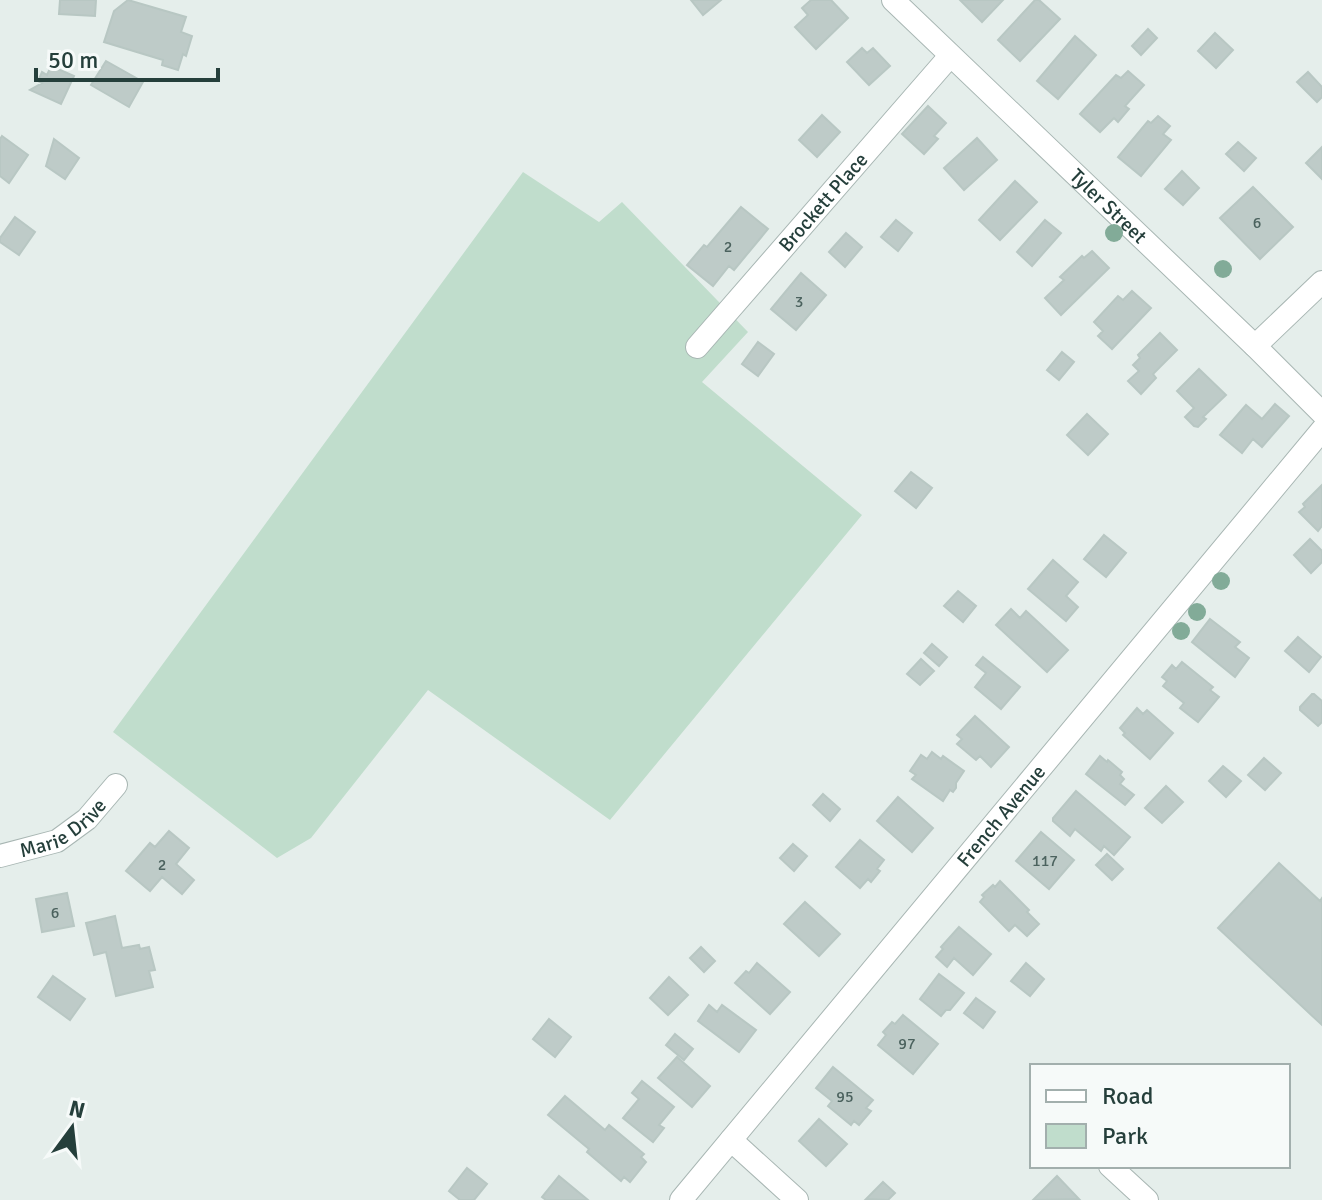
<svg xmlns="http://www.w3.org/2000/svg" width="1322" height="1200" font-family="Signika,sans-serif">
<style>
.green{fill:#c0ddcc}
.building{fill:#becbc8;stroke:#b8c7c3;stroke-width:2}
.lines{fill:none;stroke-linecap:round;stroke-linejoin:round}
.street-casing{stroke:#a8b6b3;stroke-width:24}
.street{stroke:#fff;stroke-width:22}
.tree{fill:#82ab98}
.labels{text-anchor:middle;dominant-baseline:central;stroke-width:8;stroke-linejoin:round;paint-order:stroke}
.number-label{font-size:16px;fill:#4b625e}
.street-label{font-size:20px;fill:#253f3b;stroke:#f6faf9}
</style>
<rect width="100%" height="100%" fill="#e5eeeb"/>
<!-- green -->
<path class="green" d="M523,172L599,222L622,202L748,332L702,382L862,515L610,820L428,690L311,838L277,858L113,732Z"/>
<!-- building -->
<path class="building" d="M60,0H96L95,16L59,14Z
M128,0L186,17L181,32L192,36L186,56L183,54L178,70L162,65L163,60L104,42L114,11Z
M691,0H721L703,15Z
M811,0H831L848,18L816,49L795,27L808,15L802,8Z
M960,0H1003L982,22Z
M1035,0H1039L1060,19L1020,61L998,40Z
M1148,29L1157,38L1141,55L1132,46Z
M1215,33L1233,50L1216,68L1198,51Z
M1075,36L1096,55L1058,99L1037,81Z
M862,48L867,53L873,48L890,66L869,85L847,62Z
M106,61L143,82L129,107L91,85Z
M51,66L74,76L61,104L30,90L42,83L38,81L42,72L47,75Z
M1128,71L1144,85L1125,106L1129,109L1118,122L1114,118L1100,132L1080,114L1116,75L1121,78Z
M1308,72L1322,87V97L1317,102L1297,82Z
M928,106L946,123L934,136L938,139L924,154L902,134Z
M822,115L840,132L817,157L799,140Z
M1158,116L1170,126L1163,134L1171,140L1141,176L1118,157L1148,121L1151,123Z
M2,136L28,155L9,183L0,176V139Z
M977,138L997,160L964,190L944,168Z
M54,139L79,158L65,179L46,166Z
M1238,142L1256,158L1244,171L1226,154Z
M1322,147V179L1306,163Z
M1182,171L1199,188L1183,205L1165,189Z
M1015,181L1037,202L1000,240L979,220Z
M1253,187L1293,227L1260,259L1220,218Z
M741,207L768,229L734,270L729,266L713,286L687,265L704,245L707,247Z
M15,217L35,232L19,255L0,242V238Z
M896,220L912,233L898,251L881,237Z
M1045,220L1061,233L1032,266L1017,252Z
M846,233L862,247L845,267L829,252Z
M1092,251L1109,268L1061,315L1045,298L1064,280L1060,277L1082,256L1084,258Z
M801,273L826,295L796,330L771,309Z
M1132,291L1151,308L1112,349L1098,336L1103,331L1094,322L1118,296L1123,300Z
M1160,333L1177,350L1153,374L1156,378L1141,394L1128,381L1139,371L1133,365L1140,358L1138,355Z
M758,342L774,354L758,376L742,364Z
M1062,352L1074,362L1059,380L1047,370Z
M1199,369L1226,395L1203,417L1206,419L1198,427L1194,426L1185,417L1194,408L1177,391Z
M1275,404L1289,416L1262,447L1253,439L1242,453L1220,435L1246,405L1262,419Z
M1087,414L1108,434L1088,455L1067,435Z
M911,472L932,488L916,508L895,491Z
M1322,485V526L1318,531L1299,512L1305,507L1303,504Z
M1104,535L1126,553L1106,577L1084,559Z
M1310,539L1322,551V562L1311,573L1294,555Z
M1053,560L1078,582L1066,596L1078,607L1066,621L1028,589Z
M958,591L976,606L963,622L944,606Z
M1011,609L1020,618L1026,611L1068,650L1047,672L996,625Z
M1210,619L1240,642L1235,647L1249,658L1235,677L1192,642Z
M1298,637L1321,657L1309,672L1285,651Z
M932,644L947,657L939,666L924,653Z
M983,657L1020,687L1001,709L975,687L986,673L976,665Z
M921,659L934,671L920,685L907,674Z
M1182,662L1213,687L1210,690L1219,697L1198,722L1180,708L1184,703L1163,686L1167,681L1162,677L1172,665L1176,669Z
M1312,694H1314L1322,701V722L1318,726L1300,710V707Z
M1137,708L1143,714L1147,710L1173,733L1150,759L1123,735L1125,733L1120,728Z
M975,716L1009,747L991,767L980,756L976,760L957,744L962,739L957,735Z
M932,752L941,759L943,756L964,771L956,783V788L953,792L950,790L943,801L912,779L916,775L910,771L921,755L927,759Z
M1100,756L1107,762L1108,760L1122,772L1120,775L1124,779L1120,784L1134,795L1125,805L1086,774Z
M1264,758L1281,773L1265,790L1248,775Z
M1223,766L1241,781L1226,797L1209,781Z
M1166,786L1183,802L1162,823L1145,808Z
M1076,791L1130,837L1114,855L1104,846L1101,851L1075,829L1070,836L1053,821V818Z
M823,794L840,809L830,821L813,805Z
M898,797L933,828L912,852L877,821Z
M169,831L189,848L176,864L194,880L182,894L162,877L150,891L126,871L150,843L155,847Z
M1041,832L1074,860L1049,889L1016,861Z
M860,840L884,860L877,869L880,871L871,882L868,879L860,888L836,867Z
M793,844L807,856L794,871L780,858Z
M1107,854L1123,869L1112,880L1096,865Z
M1279,863L1320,901L1322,898V1025L1218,928Z
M1000,881L1029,910L1027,912L1039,924L1027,936L1015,925L1009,931L980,902L984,897L982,895L993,885L995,887Z
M67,893L74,926L42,932L36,899Z
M805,902L840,934L819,956L784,924Z
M115,916L122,948L139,945L140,949L149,947L155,970L149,971L153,987L116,996L106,952L94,955L86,923Z
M959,927L991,954L973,975L954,958L947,967L936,957L943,949L941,947Z
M701,947L715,961L704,972L690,958Z
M757,963L790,992L770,1014L735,983L746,971L749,973Z
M1026,963L1044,979L1030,996L1011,981Z
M939,974L964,993L950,1010H946L941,1016L920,999Z
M53,976L85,999L70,1020L38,997Z
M669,977L688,995L668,1015L650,998Z
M976,998L995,1012L983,1028L964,1013Z
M709,1005L717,1012L722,1005L756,1030L739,1052L698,1021Z
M903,1015L938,1044L913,1074L878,1045L886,1035L883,1032L892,1022L895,1024Z
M549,1019L571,1037L555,1057L533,1039Z
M675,1034L693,1049L684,1060L666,1045Z
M677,1057L710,1086L692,1107L658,1078Z
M833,1067L873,1100L866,1108L871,1111L859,1125L854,1121L851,1125L828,1106L832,1101L816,1088Z
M642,1081L674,1107L659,1125L664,1128L653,1142L623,1118L639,1099L632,1093Z
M565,1096L605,1130L609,1125L644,1154L641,1157L646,1162L630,1182L624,1177L621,1181L587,1152L589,1149L548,1115Z
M819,1119L847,1144L826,1166L799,1141Z
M467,1168L487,1184L474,1200H460L449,1191Z
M559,1176L588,1200H546L542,1197Z
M1057,1176L1079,1199L1033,1200Z
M883,1182L895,1193L888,1200L866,1199Z"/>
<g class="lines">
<defs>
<g id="street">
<path id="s1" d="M893,0L1255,346L1322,413"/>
<path d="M1255,346L1322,282"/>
<path id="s2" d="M697,347L950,56"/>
<path id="s3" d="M0,856L57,841L87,819L116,785"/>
<path d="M731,1140L797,1200"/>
<path d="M1110,1166L1147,1200"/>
<path id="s4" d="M681,1200L1322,430"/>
</g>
</defs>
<!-- street casing -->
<use href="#street" class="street-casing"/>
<!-- street -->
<use href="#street" class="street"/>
</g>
<!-- trees -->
<g class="tree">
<circle cx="1114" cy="233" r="9"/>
<circle cx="1223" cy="269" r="9"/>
<circle cx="1221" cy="581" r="9"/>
<circle cx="1197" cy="612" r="9"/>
<circle cx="1181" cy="631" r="9"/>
</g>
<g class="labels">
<!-- number labels -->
<g class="number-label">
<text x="1257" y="223">6</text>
<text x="728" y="247">2</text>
<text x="799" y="302">3</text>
<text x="1045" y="861">117</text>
<text x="162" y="865">2</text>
<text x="55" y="913">6</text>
<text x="907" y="1044">97</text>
<text x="845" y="1097">95</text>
</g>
<!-- street labels -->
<g class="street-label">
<text stroke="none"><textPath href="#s2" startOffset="192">Brockett Place</textPath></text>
<text stroke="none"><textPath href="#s1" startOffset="298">Tyler Street</textPath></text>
<text stroke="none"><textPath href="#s4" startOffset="500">French Avenue</textPath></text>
<text stroke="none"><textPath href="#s3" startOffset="70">Marie Drive</textPath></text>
</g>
</g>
<!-- legend -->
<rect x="1030" y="1064" width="260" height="104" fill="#f6faf9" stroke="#a2afad" stroke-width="2"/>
<rect x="1046" y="1090" width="40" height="12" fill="#ffffff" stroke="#a2afad" stroke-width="2"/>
<text x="1102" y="1104" font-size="24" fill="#253f3b">Road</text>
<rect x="1046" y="1124" width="40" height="24" fill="#c0ddcc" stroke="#a2afad" stroke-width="2"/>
<text x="1102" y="1144" font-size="24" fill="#253f3b">Park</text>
<!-- north arrow -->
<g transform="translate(72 1128) rotate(15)" stroke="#f6faf9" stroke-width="6" paint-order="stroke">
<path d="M0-6L14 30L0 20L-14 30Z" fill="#253f3b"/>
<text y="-12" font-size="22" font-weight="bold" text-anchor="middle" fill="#253f3b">N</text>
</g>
<!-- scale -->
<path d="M36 68v12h182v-12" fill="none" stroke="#253f3b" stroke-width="4"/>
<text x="48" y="68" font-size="24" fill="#253f3b" stroke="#f6faf9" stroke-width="6" paint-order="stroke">50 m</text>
</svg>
